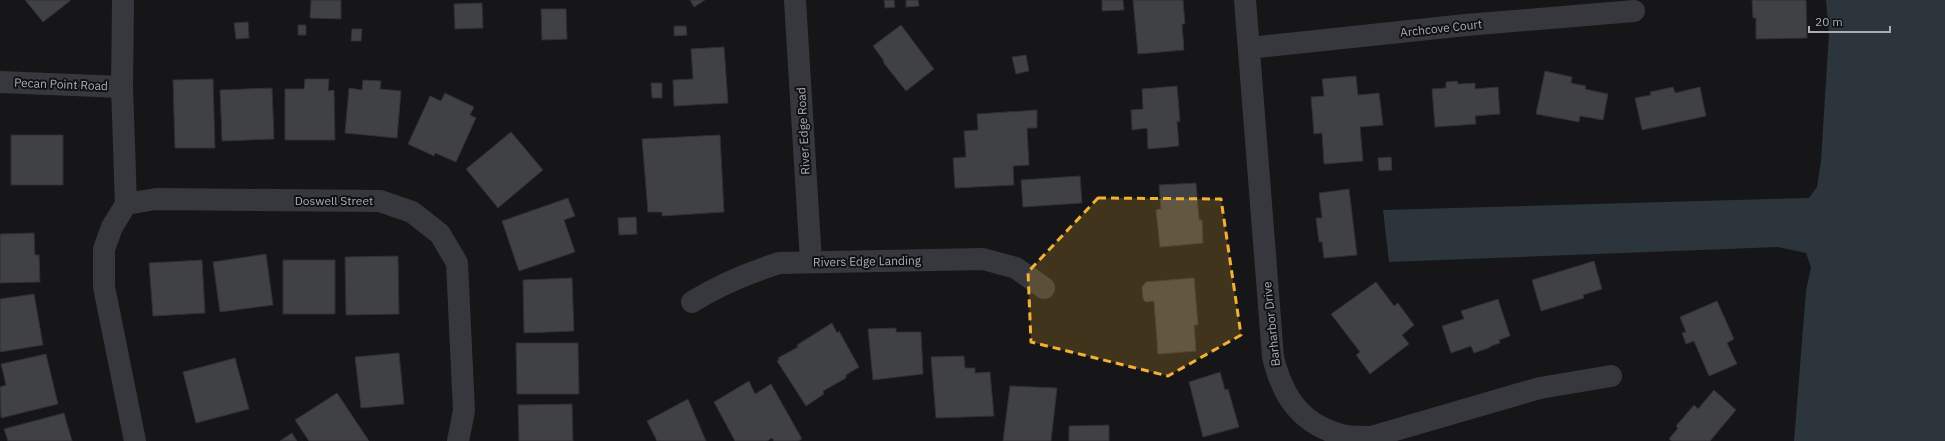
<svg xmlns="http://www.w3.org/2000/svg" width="1945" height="441" font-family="'IBM Plex Sans',sans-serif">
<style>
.water{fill:#2c353c}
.building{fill:#404145;stroke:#303034}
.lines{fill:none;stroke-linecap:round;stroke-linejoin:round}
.street{stroke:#37383d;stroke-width:22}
.marked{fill:#f2b134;fill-opacity:0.2;stroke:#f2b134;stroke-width:3;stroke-dasharray:8 5;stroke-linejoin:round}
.labels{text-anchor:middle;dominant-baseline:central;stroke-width:4;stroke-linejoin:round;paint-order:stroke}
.street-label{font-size:12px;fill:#a8adb8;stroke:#111113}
</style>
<rect width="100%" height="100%" fill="#161618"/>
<!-- water -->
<path class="water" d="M1826,0H1945V441H1794L1806,291L1811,267L1806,253L1778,247L1389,262L1383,210L1809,198L1817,187L1821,161L1829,33Z"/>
<!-- building -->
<path class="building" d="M25,0H70V1L43,22Z
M311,0H341V19L310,18Z
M690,0H705L694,7Z
M884,0H894L895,7L885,8Z
M906,0H918L919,6L906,7Z
M1102,0H1123L1124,10L1102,11Z
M1133,0H1183L1185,24H1182L1184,50L1138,54Z
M1752,0H1806L1807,38L1756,39V18H1753Z
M482,3L483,28L455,29L454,4Z
M541,9H566L567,39L542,40Z
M248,22L249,38L236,39L234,23Z
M298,25H306V35H298Z
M901,25L934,69L906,91L883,62L884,61L873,46Z
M674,26H686L687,35L674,36Z
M352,29H362L361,41H351Z
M724,47L728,103L674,106L673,80L693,79L691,49Z
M1026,55L1029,71L1016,74L1012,57Z
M1545,71L1572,77L1571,83L1586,86L1585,89L1608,94L1603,120L1580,116L1579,122L1536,114Z
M1356,76L1358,95L1379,93L1383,125L1360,127L1363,161L1324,164L1322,133L1314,134L1311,97L1324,96L1322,79Z
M213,79L215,148H175L173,80Z
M305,79H329L328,91L334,90L335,140H285V89H304Z
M363,80L381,81L380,89L401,91L397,138L345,133L349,88L362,90Z
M1457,81L1458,84L1475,83V89L1498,87L1500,114L1475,116L1476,124L1435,127L1432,89L1446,88V82Z
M651,83H662V98H652Z
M1177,86L1180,122L1177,121L1179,146L1148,149L1147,128L1132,130L1131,110L1143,109L1142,89Z
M1673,87L1675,93L1700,87L1706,116L1642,130L1635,98L1651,95L1650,92Z
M272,88L274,139L222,141L220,90Z
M445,93L474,107L470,115L476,118L456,162L435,153L434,156L408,144L430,96L441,101Z
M1037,110V128H1027L1029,165L1013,166L1014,185L955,188L953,158L966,157L964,131L978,130L977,114Z
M511,132L543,170L498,208L466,169Z
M11,135H63V185H11Z
M720,135L724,212L662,216V212H648L642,139Z
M1391,157L1392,170L1379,171L1378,158Z
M1080,176L1082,203L1023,207L1021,180Z
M1196,183L1199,220H1202L1203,243L1160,247L1156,210L1161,209L1159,185Z
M1349,189L1357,255L1324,258L1322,242H1319L1316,218H1322L1319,193Z
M568,198L575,216L564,220L575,252L519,271L502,221Z
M636,217L637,234L619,235L618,218Z
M34,233L35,255H39L40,282L0,283V234Z
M266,254L273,305L220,312L213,262Z
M398,256L399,314L346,315L345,257Z
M202,260L205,313L153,316L149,263Z
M283,260H335V314H283Z
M1594,261L1602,289L1583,295L1584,298L1541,311L1532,280Z
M572,278L574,331L524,333L523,280Z
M1194,278L1198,325H1194L1196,351L1158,354L1154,301L1146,302L1143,299L1142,287L1146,282Z
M1376,282L1394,306L1398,303L1414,325L1402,335L1409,344L1370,374L1356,355L1360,352L1331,314Z
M34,294L43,345L0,352V299Z
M1498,299L1510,336L1499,340L1500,343L1491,346V347L1474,353L1471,346L1451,353L1442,326L1464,319L1461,311Z
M1717,301L1734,339L1727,343L1737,364L1709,376L1694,341L1686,344L1682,333L1686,332L1680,317Z
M832,323L837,333L839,331L859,367L846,375V378L823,391L824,394L806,406L777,361L779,360L778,358L798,347L797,345Z
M896,328V332H921L923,374L873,380L868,329Z
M516,343H578L579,394H517Z
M399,353L404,404L361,408L355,357Z
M46,354L58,404L1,418L0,387L6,385L1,364Z
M964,356L965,368H975V373L990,372L994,416L936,418L931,357Z
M235,358L249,409L196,423L183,372Z
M1220,372L1225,390L1228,389L1239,427L1203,437L1189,382Z
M749,381L755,394L771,384L802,439L798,441H774L772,438L767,441H735L714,402Z
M1010,386L1057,388L1051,441H1003Z
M1714,390L1736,410L1710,441H1672L1669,439L1678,428L1676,426L1694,405L1698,409Z
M337,393L369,441H309L295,420Z
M688,399L706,441H657L647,421Z
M572,404L573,441H519L518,405Z
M64,413L72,441H8L4,429Z
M1109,425V441H1069V426Z
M292,433L297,441H280Z"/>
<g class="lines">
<!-- street -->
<path class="street" d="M123,0L122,87L126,204L112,227L104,249V287L135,441
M795,0L811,262
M1245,0L1273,357C1283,398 1302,426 1346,436C1354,437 1363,437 1371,437L1540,388L1611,376
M1249,48L1466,25L1634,11
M0,82L122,87
M126,204L156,199L380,201L412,212L440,234L457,263L464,411L458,441
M692,302C719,285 748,273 779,263L983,259L1016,268L1044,288"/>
</g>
<!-- marked area -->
<path class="marked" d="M1098,198L1221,199L1241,335L1168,376L1031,342L1028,272Z"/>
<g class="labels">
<!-- street labels -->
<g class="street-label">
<text transform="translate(1441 28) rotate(-6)">Archcove Court</text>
<text transform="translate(61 84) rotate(2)">Pecan Point Road</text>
<text transform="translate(803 131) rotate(-93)">River Edge Road</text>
<text x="334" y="200">Doswell Street</text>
<text transform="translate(867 261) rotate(-1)">Rivers Edge Landing</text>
<text transform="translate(1271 324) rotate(-96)">Barharbor Drive</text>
</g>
</g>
<!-- scale -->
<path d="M1809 26v6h81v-6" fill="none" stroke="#a8adb8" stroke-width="2"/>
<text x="1815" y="26" font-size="12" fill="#a8adb8" stroke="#111113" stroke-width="3" paint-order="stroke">20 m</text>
</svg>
